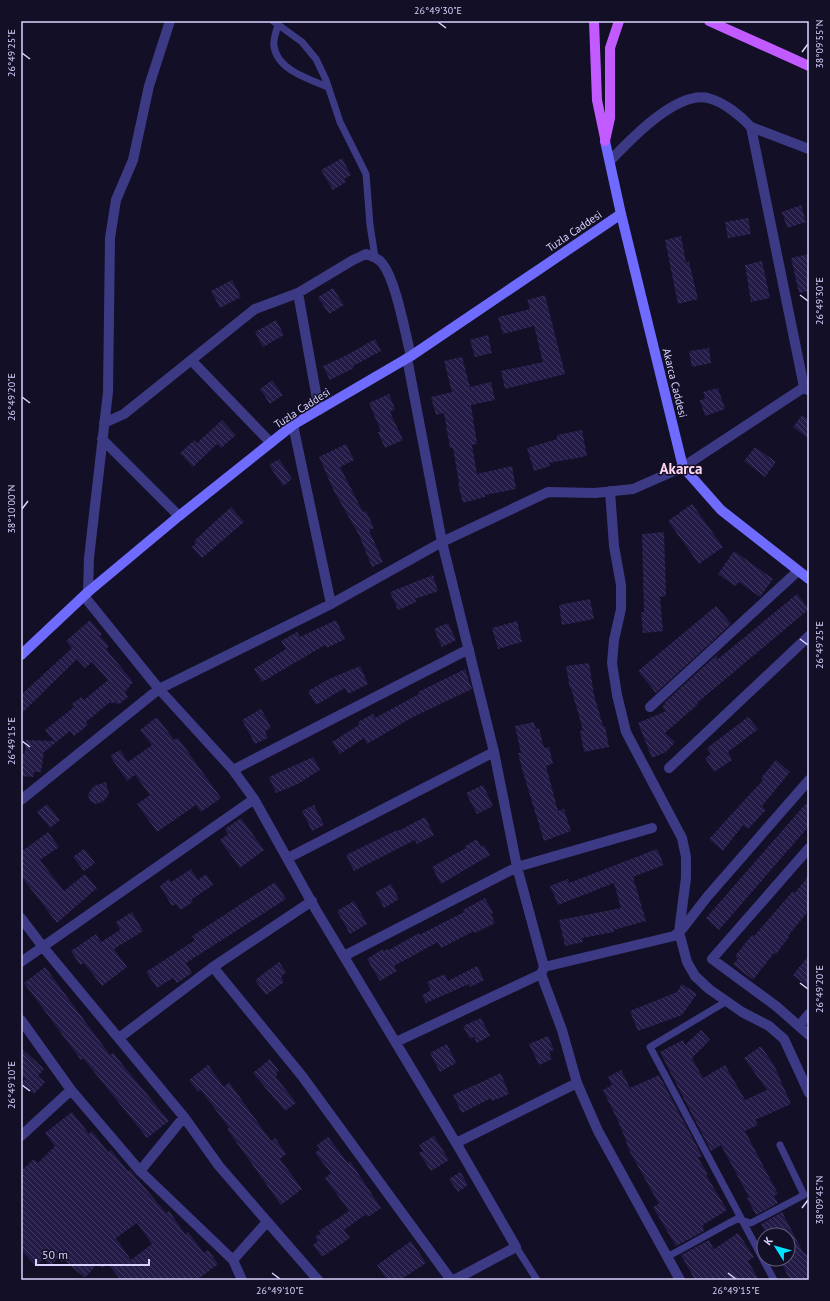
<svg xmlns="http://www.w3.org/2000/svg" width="830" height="1301" font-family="'PT Sans',sans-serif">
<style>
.building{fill:url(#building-back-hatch);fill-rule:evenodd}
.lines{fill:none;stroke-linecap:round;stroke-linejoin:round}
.service{stroke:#3d3a85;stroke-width:7}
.minor{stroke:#3d3a85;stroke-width:10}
.secondary{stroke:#6f6bff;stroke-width:10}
.primary{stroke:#c25bff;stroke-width:10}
.ticks{fill:none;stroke:#d9d4ff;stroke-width:1.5}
.labels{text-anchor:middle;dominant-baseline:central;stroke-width:3;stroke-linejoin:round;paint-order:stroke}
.street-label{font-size:11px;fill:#d9d4ff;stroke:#130f26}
.district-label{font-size:15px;font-weight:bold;fill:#ffd6f0;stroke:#130f26}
.neatline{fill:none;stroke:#d9d4ff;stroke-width:1.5}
.ticks-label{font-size:10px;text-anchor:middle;fill:#d9d4ff}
</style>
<defs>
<pattern id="building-back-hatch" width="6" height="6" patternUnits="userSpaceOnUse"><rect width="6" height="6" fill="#241b47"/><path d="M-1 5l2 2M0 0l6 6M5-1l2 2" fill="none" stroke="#433b63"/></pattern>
</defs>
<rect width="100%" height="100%" fill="#130f26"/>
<!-- building -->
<path class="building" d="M342,158L351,175L344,179L346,182L333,190L321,170Z
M801,205L806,222L787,228L782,212Z
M748,218L751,234L728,238L725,222Z
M681,236L686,262H689L698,299L678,304L665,240Z
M809,254V291L799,293L791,258Z
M762,261L770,298L751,302L745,265Z
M232,280L241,297L220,308L211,291Z
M333,288L344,305L329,314L318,297Z
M545,295L565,374L505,389L501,371L543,362L534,326L503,334L498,317L530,309L527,300Z
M276,320L284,335L263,347L255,332Z
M488,335L492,353L475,357L470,340Z
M375,339L381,351L353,366L354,368L330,380L323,366L347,355Z
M709,348L711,363L692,367L689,351Z
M462,357L470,387L491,382L495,400L471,405L477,444L472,445L477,474L512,466L516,489L485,495V497L463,503L458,484L459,483L453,448H450L444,413L436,415L431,397L452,392L444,361Z
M272,380L283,395L270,404L260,389Z
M718,388L725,409L705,416L700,400L705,399L703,392Z
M389,394L395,409L390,412L403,440L385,448L378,432L381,431L369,403Z
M802,415L809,420V439L793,427Z
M222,420L236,435L221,448L217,444L193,467L180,453L194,440L197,443Z
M582,430L587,456L549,463L550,466L534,471L527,448L557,439V435Z
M346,444L354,460L340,467L363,512L366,511L374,528L369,530L383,562L372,567L359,535L334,491L319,457Z
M755,447L776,462L765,477L744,461Z
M279,459L292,479L283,486L269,465Z
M692,504L723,547L699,564L668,521Z
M231,507L244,522L202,558L192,547L196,543L194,541Z
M664,532L666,596L660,597L663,631L643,633L641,612H644L642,534Z
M734,551L773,579L760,597L739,582L735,586L718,574Z
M433,575L438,591L415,599L416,602L398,610L390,592Z
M797,594L809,609L697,703L698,704L665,733L675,742L666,752L652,758L638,723L666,711L662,707L665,704L664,703L721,651L716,657L718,659Z
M590,599L594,619L562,625L559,605Z
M716,606L731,624L656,693L638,671Z
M90,620L102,634L100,636L109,646L106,649L133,682L125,692L128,697L118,705L115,702L112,704L110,702L86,722L88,725L74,736L70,731L44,752L41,772H34L33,777L21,776V756L25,752L26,740L54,741L45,730L74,707L72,704L81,697L84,700L108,680L92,662L85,668L77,659L21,714V695L72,648L66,641Z
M336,620L345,639L327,648L325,645L262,682L254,669L286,649L281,641L297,632L300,637Z
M517,621L522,642L498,649L492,628Z
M448,623L456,640L442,647L434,629Z
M589,663L594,695L603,726H605L609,747L584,752L580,731L583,730L571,688L570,689L566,666Z
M360,666L368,684L348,694L345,688L316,705L308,691L329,679Z
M465,669L472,689L413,717L367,744L364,738L340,754L332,742L359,725L358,722L373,714L375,718L419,694L418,692Z
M261,709L271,728L265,731L268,738L255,744L242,720Z
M157,717L174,740L178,738L221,798L201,812L196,805L157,832L137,804L150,795L135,775L127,781L110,756L120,750L128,762L152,745L140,730Z
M748,717L758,729L728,752L732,760L714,772L705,758L711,754L707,748Z
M534,722L536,729L539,728L544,748L549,747L553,764L546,766L558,811L564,809L571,831L544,841L522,769L518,753H521L515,726Z
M313,757L320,770L296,785L276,793L269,777Z
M776,760L790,772L762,806L766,810L748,829L743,825L723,851L709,839L763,780L761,778Z
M106,782L109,794L104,801L96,804L90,801L88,794L94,786Z
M483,785L493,806L477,814L466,793Z
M809,800V826L719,930L706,918Z
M47,804L60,820L50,828L37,812Z
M314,805L324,825L312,831L302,811Z
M425,817L434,835L417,844L415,840L354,871L346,855L397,830L398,831Z
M241,818L264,850L240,868L220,840L228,834L225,829Z
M48,832L59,847L40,860L64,891L85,874L97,888L57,923L21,876V852Z
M477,839L481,847L484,845L490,855L441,884L432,867L466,848L465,846Z
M84,849L95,863L84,871L73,857Z
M657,849L664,865L633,877L646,921L613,930L614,932L582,938L583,942L565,946L559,920L621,908L614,883L558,905L550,886L568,879L569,883Z
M191,869L198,880L206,874L213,885L191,900L193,902L180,910L176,904L172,906L160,886L169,879L171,882Z
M809,875V910L788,936L789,937L776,954L774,953L753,980L733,964L738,959L735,956L752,935L754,936L793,891L795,893Z
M275,882L286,899L186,963L192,973L177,983L173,978L157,988L146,972L195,940L192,936Z
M391,884L399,899L384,908L376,892Z
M485,898L493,913L491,914L495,923L475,933L474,931L441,948L438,942L394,966L397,971L380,981L367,959L383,949L384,951L388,949L389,950L419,933V935L464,912L463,910Z
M354,901L367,924L350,934L337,911Z
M132,912L143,931L114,949L127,967L102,986L84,963L80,965L71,951L96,934L101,942L120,930L116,922Z
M809,955V987L793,975Z
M279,962L286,972L281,977L284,982L266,995L255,980Z
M477,966L484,980L470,987L469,984L426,1003L422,995L431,990L427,982L445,974L448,981Z
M45,967L110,1055L113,1053L169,1121L147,1138L83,1058L81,1060L24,983Z
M682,984L697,994L682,1015L638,1031L630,1011L677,992Z
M481,1018L490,1036L477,1043L474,1037L470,1039L463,1026Z
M701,1030L710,1040L692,1058L703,1078L725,1065L745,1100L767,1090L744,1058L761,1046L774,1065L791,1104L755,1120L758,1125L745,1131L778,1194L774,1196L778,1203L756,1215L747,1198L749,1197L721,1145L711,1151L660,1052L683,1040L685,1045Z
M548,1036L554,1050L549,1052L552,1059L539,1065L529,1044Z
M447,1044L456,1063L440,1072L430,1053Z
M21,1048L44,1069L38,1076L45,1082L34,1094L21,1083L26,1079L21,1074Z
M270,1059L279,1071L276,1073L277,1075L276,1077L296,1103L285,1111L253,1073Z
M208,1065L224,1087L229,1082L271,1141L275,1138L286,1154L280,1159L302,1189L281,1205L227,1129L229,1128L201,1090L198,1092L189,1080Z
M621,1070L630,1088L659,1075L702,1156L698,1158L708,1174L706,1175L727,1210L703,1225L704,1231L676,1246L653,1207L659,1204L630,1152L620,1125L603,1090L612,1085L608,1077Z
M501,1073L509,1094L492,1101L491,1098L462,1113L453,1095Z
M72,1112L89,1134L92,1131L108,1152L111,1150L128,1171L130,1170L166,1213L169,1211L185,1234L188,1232L204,1253L208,1250L218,1264L197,1280H121L108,1264L102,1268L98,1263L85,1278L64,1260L62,1262L58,1258L50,1266L44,1259L36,1266L21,1250V1171L34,1159L38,1163L55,1146L45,1133ZM137,1223L152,1244L131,1260L116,1238Z
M434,1136L449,1160L431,1171L419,1153L423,1151L419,1145Z
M328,1137L348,1163L350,1161L381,1208L368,1217L366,1214L344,1230L350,1238L322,1257L313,1245L318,1241L315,1237L321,1233L319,1231L349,1211L325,1178L331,1173L315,1153L320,1149L317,1145Z
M460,1172L468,1185L458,1192L449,1179Z
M782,1212L803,1252L809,1256V1280H790L781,1262L788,1259V1235H767L761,1224Z
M738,1233L754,1257L748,1261L759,1280H695L681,1255L709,1240L714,1249Z
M411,1241L426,1263L400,1280H387L377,1265Z"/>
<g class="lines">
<!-- service -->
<path class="service" d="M273,21L302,42L316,59L326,80L340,122L366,174L370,225L375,257
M278,25C276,32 273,39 274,46C277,70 309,79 328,87
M727,1001L650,1047L774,1280
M516,1247L537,1280
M667,1257L729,1223L737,1219L751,1223L804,1195L780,1145"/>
<!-- minor -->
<path class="minor" d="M610,161C630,140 676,91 708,98C724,102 741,116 751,127
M298,293L319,410
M407,358L442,542L494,752L517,867L544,967L541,974L562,1030L577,1083L598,1131L680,1280
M192,361L271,443
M808,390L804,387L751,127L809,149
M104,423L124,414L255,309L298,293L353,260L366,254C372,256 378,258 382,263C396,280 405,333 411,356
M293,425L331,604
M102,439L179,516
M610,491L614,546L621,585V609L614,640L612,663L617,695L626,732L682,838L686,857V878L679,932L687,962L695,976L709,989L742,1012L769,1026L784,1039L809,1093
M88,592L89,558L108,392L110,238L116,200L133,160L149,86L170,21
M84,596L159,689L233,770L254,799L316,910L459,1148L516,1247L454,1280
M650,707L798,571
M669,768L809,636
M233,770L469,649
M21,800L159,689L331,604L442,542L548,492L595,493L633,489L683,467L809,384
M809,848L712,959L776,1006L809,1035
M288,858L494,752
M21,918L43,947L184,1117L219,1166L318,1280
M344,956L517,867L652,828
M21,962L254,799
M213,967L302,1076L451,1280
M544,967L674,936L683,928L707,897L809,780
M21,1020L71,1090L140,1171L233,1260L242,1280
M799,1026L809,1014
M119,1038L213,967L312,901
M396,1042L541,974
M21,1136L71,1090
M456,1143L577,1083
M140,1171L184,1117
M233,1260L267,1222"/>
<!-- secondary -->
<path class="secondary" d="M605,141L621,214L683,467L721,510L809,579
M21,655L88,592L179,516L293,425L411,356L621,214"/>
<!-- primary -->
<path class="primary" d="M594,21L597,100L605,138
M709,21L809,66
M605,141L610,118V48L619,21"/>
</g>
<!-- ticks -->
<path class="ticks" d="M438,22L446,28M802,52L808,44M22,53L30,59M800,295L808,301M22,397L30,403M22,509L28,501M800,639L808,645M22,741L30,747M800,983L808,989M22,1085L30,1091M802,1208L808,1200M272,1273L280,1279M728,1273L736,1279"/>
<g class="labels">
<!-- street labels -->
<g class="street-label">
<text transform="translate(574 231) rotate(-34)">Tuzla Caddesi</text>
<text transform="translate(675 383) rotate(76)">Akarca Caddesi</text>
<text transform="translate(302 408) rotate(-33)">Tuzla Caddesi</text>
</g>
<!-- district labels -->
<g class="district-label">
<text x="681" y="468">Akarca</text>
</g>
</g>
<!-- border -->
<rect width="830" height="1301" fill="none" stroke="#130f26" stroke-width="44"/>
<!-- north arrow -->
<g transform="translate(776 1247) rotate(307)"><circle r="19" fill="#130f26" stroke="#625e7d"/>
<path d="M0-3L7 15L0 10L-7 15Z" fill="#00e5ff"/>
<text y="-6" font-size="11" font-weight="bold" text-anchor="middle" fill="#d9d4ff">K</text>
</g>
<!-- scale -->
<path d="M36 1259v6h113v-6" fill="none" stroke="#d9d4ff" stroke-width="2"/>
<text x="42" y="1259" font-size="12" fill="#d9d4ff" stroke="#130f26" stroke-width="3" paint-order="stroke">50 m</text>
<rect x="22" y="22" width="786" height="1257" class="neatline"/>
<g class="ticks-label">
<text x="438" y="14">26°49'30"E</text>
<text transform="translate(819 44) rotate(-90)" y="4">38°09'55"N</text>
<text transform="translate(11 53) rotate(-90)" y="4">26°49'25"E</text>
<text transform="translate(819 301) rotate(-90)" y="4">26°49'30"E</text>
<text transform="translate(11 397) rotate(-90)" y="4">26°49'20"E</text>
<text transform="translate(11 509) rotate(-90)" y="4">38°10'00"N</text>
<text transform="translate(819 645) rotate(-90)" y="4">26°49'25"E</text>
<text transform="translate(11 741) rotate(-90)" y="4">26°49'15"E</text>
<text transform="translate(819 989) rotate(-90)" y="4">26°49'20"E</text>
<text transform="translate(11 1085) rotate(-90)" y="4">26°49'10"E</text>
<text transform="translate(819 1200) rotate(-90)" y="4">38°09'45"N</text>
<text x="280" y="1294">26°49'10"E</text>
<text x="736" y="1294">26°49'15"E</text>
</g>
</svg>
